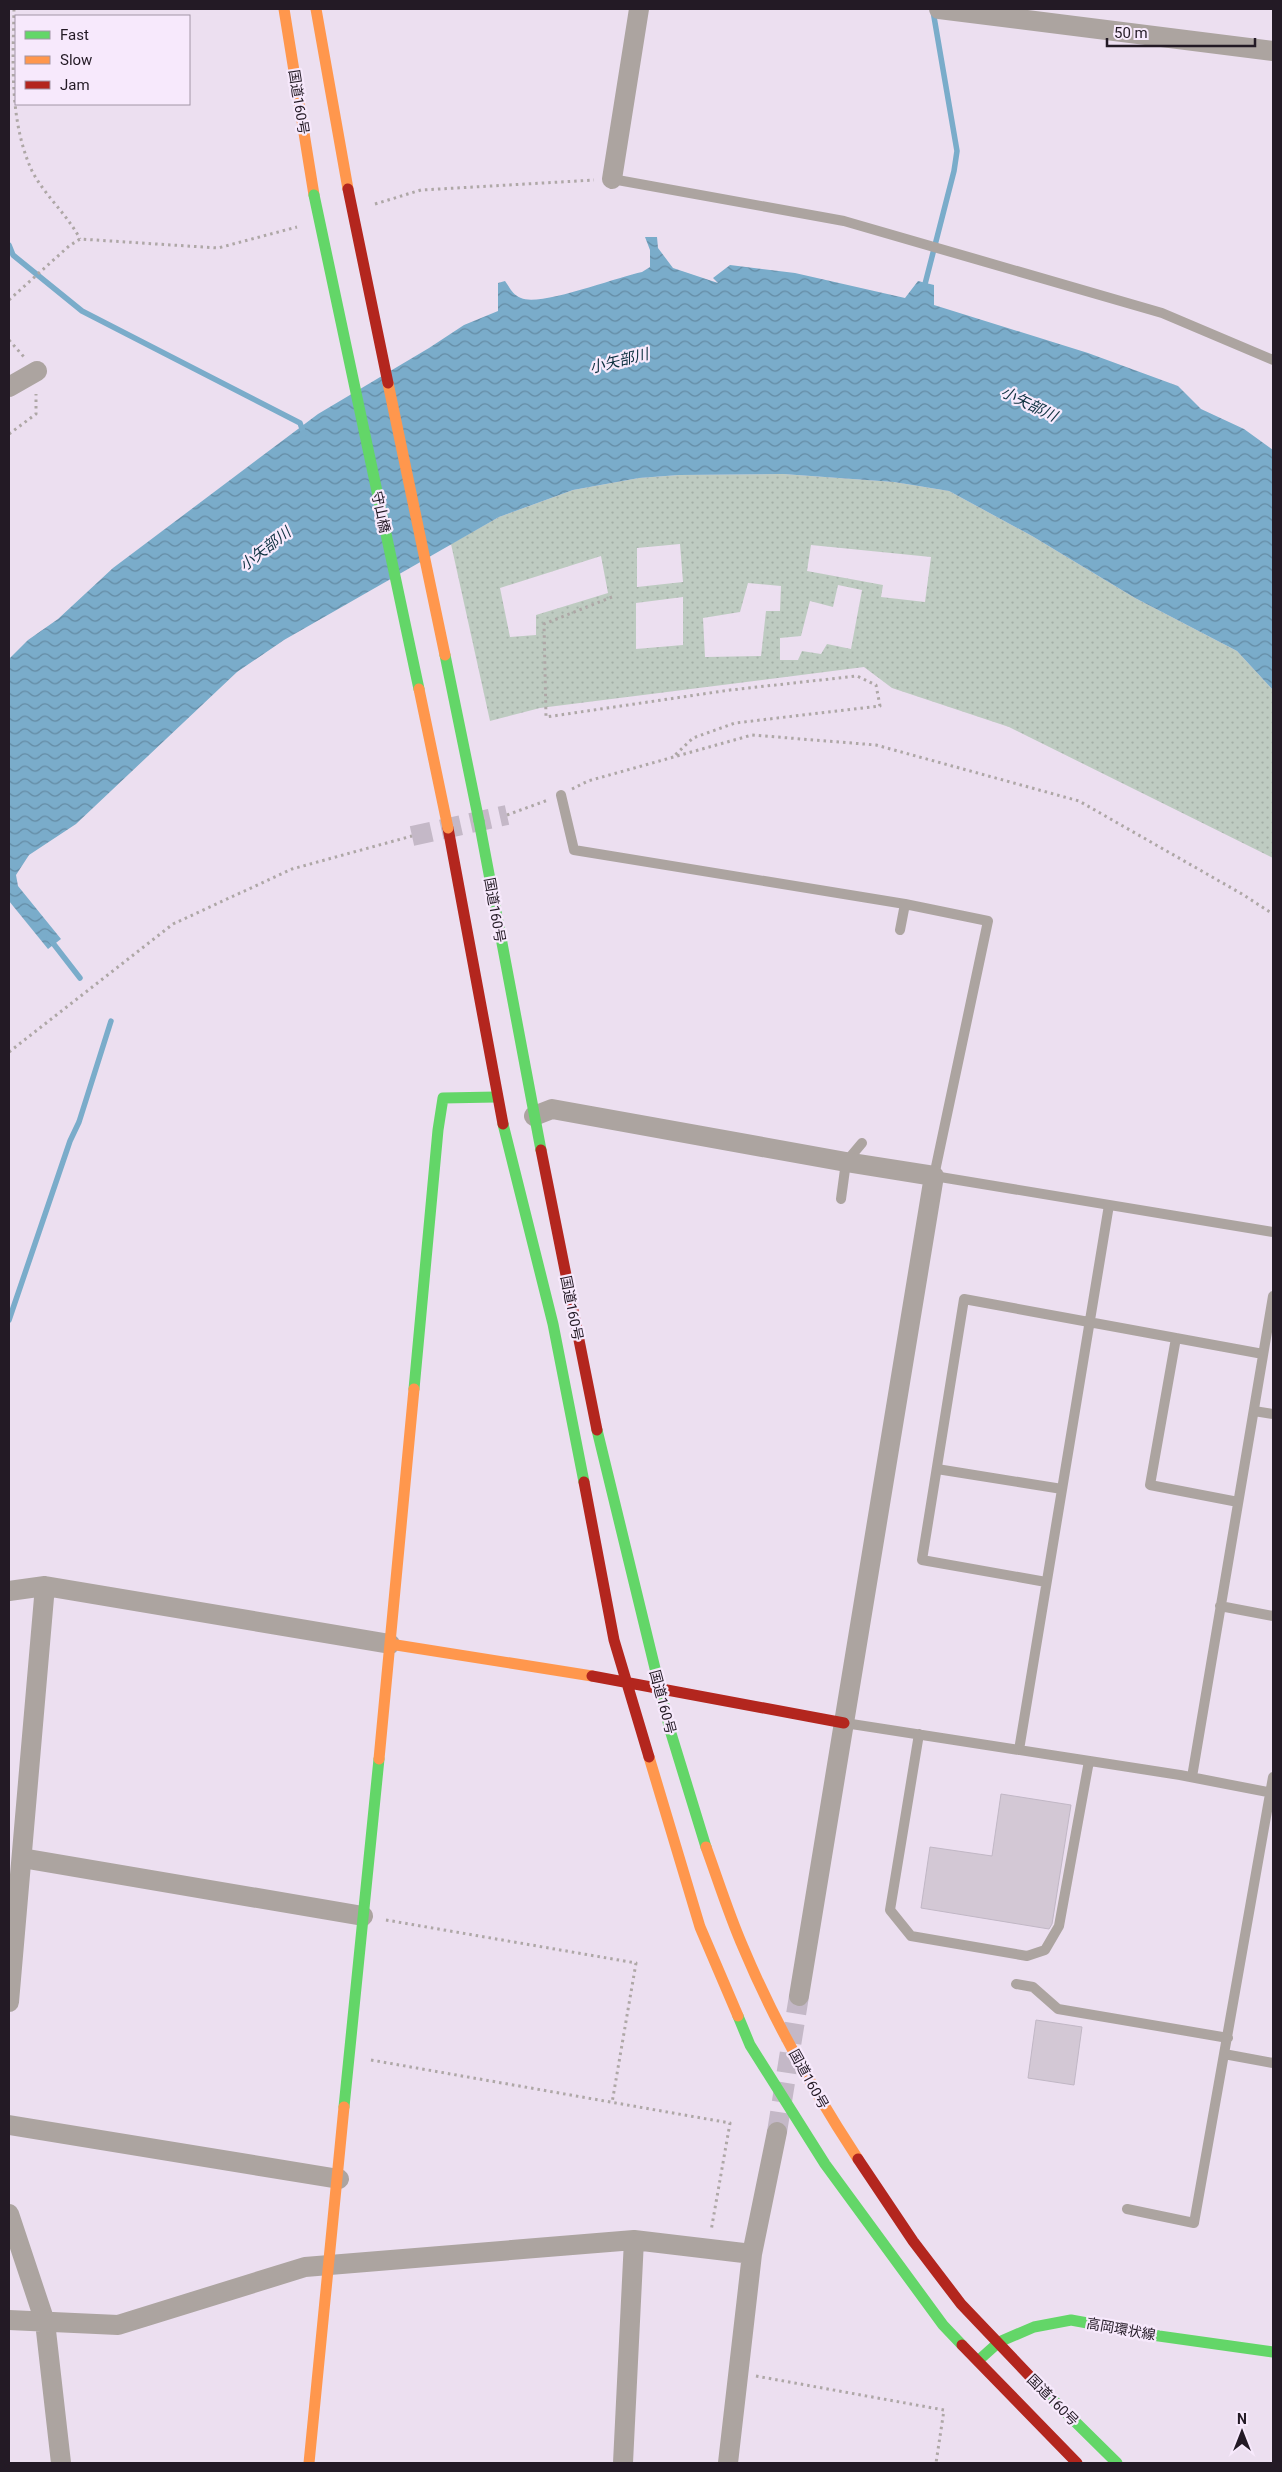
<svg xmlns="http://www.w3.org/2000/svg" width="1282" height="2472" font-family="Roboto,'Noto Sans JP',sans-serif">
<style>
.grass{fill:url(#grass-dots);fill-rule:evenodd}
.water{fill:url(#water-waves)}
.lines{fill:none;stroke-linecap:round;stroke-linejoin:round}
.stream{stroke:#7aacca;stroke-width:5.5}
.building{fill:#d3c8d5;stroke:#c1b7c5}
.street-tunnel{stroke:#c4b8c7;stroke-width:20;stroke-dasharray:20 10;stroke-linecap:butt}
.path{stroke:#aea7a6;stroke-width:3;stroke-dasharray:2.5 4;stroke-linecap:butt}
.lane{stroke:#aca4a0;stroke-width:10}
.street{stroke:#aca4a0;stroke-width:20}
.fast{stroke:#63d668;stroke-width:11}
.slow{stroke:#ff974d;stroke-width:11}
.jam{stroke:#b3261e;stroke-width:11}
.fast-bridge{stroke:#63d668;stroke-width:11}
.slow-bridge{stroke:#ff974d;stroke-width:11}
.jam-bridge{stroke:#b3261e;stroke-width:11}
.labels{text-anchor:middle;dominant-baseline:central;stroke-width:4.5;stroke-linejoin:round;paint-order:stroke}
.street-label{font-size:14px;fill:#231a25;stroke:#f7e9fc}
.water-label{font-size:15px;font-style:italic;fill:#0b2f3e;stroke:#f7e9fc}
</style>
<defs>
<pattern id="grass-dots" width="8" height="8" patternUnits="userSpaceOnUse" patternTransform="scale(1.25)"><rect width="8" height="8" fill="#becbc1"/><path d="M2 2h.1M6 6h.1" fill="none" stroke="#a3aea6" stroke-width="1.8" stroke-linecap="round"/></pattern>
<pattern id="water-waves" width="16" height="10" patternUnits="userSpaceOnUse" patternTransform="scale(1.25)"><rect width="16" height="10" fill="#7aacca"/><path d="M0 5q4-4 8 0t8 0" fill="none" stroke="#648ba4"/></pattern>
</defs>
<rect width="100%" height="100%" fill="#ecdff0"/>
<!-- grass -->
<path class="grass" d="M783,474L894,482L949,491L1032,536L1135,598L1237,651L1273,690V858L1009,727L892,688L864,667L540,708L490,721L451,544L499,517L573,490L639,478L679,475ZM680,544L683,582L637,587V548ZM811,545L931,557L925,602L881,597L883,585L807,571ZM601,556L608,593L536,615V635L510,637L500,588ZM748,583L781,586L780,611H766L761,656L705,657L703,618L740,612ZM838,585L862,590L851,649L827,644L821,654L802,651L798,660H780V638L801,636L810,601L833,607ZM683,597V645L636,649V603Z"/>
<!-- water -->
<path class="water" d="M645,237H657L658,248L673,268L718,283L713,278L730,265L795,273L905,298L918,281L934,285V305L1088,353L1178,386L1201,409L1244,429L1273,450V690L1237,651L1135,598L1032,536L949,491L894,482L783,474L679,475L639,478L573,490L499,517L284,640L237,672L76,824L29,855L16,875L18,886L61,939L48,949L9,901V659L28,640L58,619L113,568L318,414L429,348L464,325L498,311V283L505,281C510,288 513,295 521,298C540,307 617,277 642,272L650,267V250Z"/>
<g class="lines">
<!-- stream -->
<path class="stream" d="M9,245L13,255L82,311L300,423L304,434
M924,288L954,171L957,151L933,11
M49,938L80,978
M9,1320L70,1141L79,1122L111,1021"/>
</g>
<!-- building -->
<path class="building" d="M1001,1794L1071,1805L1052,1924L1049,1929L921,1908L930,1847L992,1856Z
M1036,2020L1082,2027L1074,2085L1028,2078Z"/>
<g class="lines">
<!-- street-tunnel -->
<path class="street-tunnel" d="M412,836L507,815
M777,2132L799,1996"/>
<!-- path -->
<path class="path" d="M14,9C13,62 9,121 32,171C45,196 67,214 80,239
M375,204L421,190L594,180
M9,300L69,246L80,239L218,248L297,227
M9,340L24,357
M9,434L36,414V394
M612,597L544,624L546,717L730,690L857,676L876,685L880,706L735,723L693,738L674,756
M572,789L588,781L752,735L876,745L1079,801L1242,894L1273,914
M507,815L548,800
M9,1052L173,924L292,869L412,836
M386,1920L636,1963L612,2103
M371,2060L730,2123L711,2231
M756,2376L944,2410L936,2463"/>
<!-- lane -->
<path class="lane" d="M612,179L844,221L1162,313L1273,360
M561,795L574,850L905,904
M900,930L905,904L988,921L934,1176L1273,1232
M841,1199L846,1162L862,1143
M1176,1338L1150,1485L1238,1502
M1254,1411L1273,1414
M937,1469L1062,1489
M1046,1582L922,1560L964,1299L1263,1354
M1220,1606L1273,1616
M845,1723L1180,1775L1273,1793
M919,1734L890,1910L911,1936L1027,1956L1045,1950L1059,1926L1089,1761
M1019,1750L1109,1205
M1192,1777L1273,1296
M1273,1777L1224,2054L1273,2063
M1016,1984L1033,1987L1058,2009L1228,2038
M1127,2209L1194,2223L1224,2054"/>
<!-- street -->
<path class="street" d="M939,9L1273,51
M612,179L639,9
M9,387L37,371
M534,1116L552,1109L846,1162L934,1176L799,1996
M9,1591L45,1586L390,1644
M22,1858L363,1916
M9,2002L45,1586
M9,2125L339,2179
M9,2214L45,2322L61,2463
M9,2320L118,2325L305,2267L634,2240L752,2254
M623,2463L634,2240
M728,2463L752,2254L777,2132"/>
<!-- fast -->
<path class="fast" d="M479,821L541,1150
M503,1124L553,1324L584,1482
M414,1389L438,1130L443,1098L496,1097
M597,1430L670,1730L706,1847
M738,2016L750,2045L825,2164L943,2325L962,2345
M344,2107L379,1759
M980,2359L999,2342L1034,2327L1071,2320L1159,2336L1273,2352
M1041,2388L1117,2463"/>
<!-- slow -->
<path class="slow" d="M284,9L314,195
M316,9L348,189
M390,1644L592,1676
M649,1757L700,1927L738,2016
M379,1759L414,1389
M706,1847C718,1880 729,1915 743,1947C774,2021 814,2092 858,2159
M309,2463L344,2107"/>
<!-- jam -->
<path class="jam" d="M448,828L503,1124
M541,1150L597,1430
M584,1482L614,1640L649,1757
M592,1676L844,1723
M858,2159L913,2241L961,2304L1041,2388
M962,2345L1077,2463"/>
<!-- fast-bridge -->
<path class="fast-bridge" d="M314,195L419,689
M445,655L479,821"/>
<!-- slow-bridge -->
<path class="slow-bridge" d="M388,383L445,655
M419,689L448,828"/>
<!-- jam-bridge -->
<path class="jam-bridge" d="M348,189L388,383"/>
</g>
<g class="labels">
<!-- street labels -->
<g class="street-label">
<text transform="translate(299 102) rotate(81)">国道160号</text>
<text transform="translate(381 512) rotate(78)">守山橋</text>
<text transform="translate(495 910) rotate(80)">国道160号</text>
<text transform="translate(572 1308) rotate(79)">国道160号</text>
<text transform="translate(663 1702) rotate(75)">国道160号</text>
<text transform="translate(809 2079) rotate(61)">国道160号</text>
<text transform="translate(1121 2329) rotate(10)">高岡環状線</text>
<text transform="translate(1053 2400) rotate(45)">国道160号</text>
</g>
<!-- water labels -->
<g class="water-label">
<text transform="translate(619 361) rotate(-14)">小矢部川</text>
<text transform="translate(1029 404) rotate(26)">小矢部川</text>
<text transform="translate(265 549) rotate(-38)">小矢部川</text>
</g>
</g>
<!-- border -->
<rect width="1282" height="2472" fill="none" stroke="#231a25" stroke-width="20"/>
<!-- legend -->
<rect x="15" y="15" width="175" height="90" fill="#f7e9fc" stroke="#a296a6"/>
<rect x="25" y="31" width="25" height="8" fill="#63d668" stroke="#a296a6"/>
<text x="60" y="40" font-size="15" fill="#231a25">Fast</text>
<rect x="25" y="56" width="25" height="8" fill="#ff974d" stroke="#a296a6"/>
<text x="60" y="65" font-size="15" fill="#231a25">Slow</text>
<rect x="25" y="81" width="25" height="8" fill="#b3261e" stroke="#a296a6"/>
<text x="60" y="90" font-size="15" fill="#231a25">Jam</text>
<!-- north arrow -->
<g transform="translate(1242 2432)" stroke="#f7e9fc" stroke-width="4" paint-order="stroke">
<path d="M0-4L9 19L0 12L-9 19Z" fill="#231a25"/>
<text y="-8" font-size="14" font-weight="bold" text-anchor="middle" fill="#231a25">N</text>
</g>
<!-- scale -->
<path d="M1107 38v8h148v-8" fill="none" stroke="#231a25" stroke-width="2.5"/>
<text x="1114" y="38" font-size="15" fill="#231a25" stroke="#f7e9fc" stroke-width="4" paint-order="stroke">50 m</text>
</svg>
